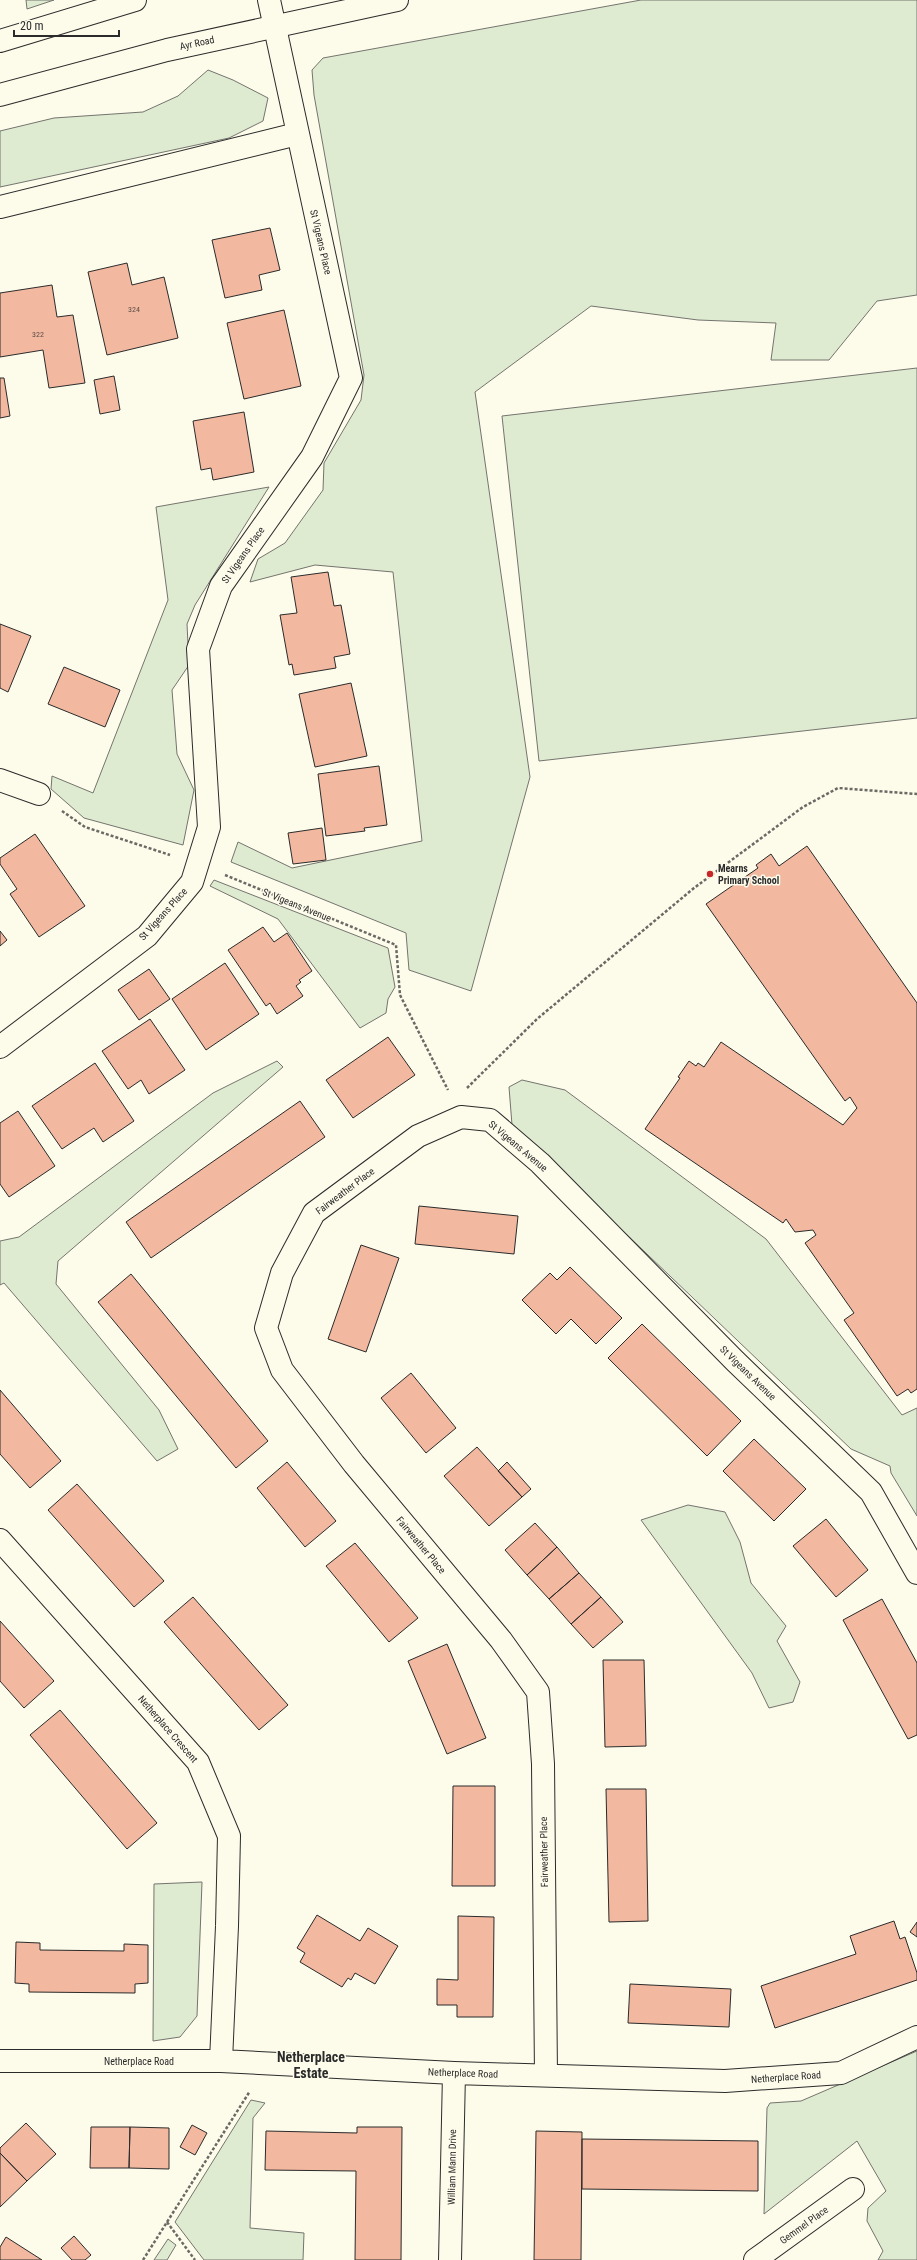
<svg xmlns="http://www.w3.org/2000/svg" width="917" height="2260" font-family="'Roboto Condensed',sans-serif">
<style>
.green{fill:#deebd1;stroke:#74746e}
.building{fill:#f2b8a0;stroke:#2b2b2b}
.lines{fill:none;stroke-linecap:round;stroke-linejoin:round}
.minor-casing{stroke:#2b2b2b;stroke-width:24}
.major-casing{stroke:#2b2b2b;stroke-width:24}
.path{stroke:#6a6964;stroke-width:2.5;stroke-dasharray:3 2;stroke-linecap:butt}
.minor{stroke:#fdfbea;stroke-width:22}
.major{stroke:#fdfbea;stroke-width:22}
.poi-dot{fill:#c62828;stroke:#fdfbea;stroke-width:1.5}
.labels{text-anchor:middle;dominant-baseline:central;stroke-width:3;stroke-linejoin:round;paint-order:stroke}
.number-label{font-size:8px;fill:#5d4e48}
.street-label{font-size:10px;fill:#2b2b2b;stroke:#fdfbea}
.poi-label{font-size:10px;font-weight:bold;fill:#2b2b2b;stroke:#fdfbea;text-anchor:start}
.district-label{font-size:14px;font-weight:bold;fill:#2b2b2b;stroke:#fdfbea}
</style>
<rect width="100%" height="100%" fill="#fdfbea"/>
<!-- green -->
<path class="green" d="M26,0H54L27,9Z
M641,0H917V295L877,301L829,360H771L776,323L698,320L591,306L475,392L530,777L471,991L409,970L406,933L231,862L238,842L292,868L422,841L393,572L315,565L250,582L258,559L285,543L323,490L324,463L361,400L364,375L314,95L312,70L323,58Z
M208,70L233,80L268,98L263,121L229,138L0,187V131L54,118L143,112L178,96Z
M917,368V718L539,761L502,416Z
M269,487L195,605L187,624L189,665L172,690L177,754L194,790L183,845L84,818L51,789L52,776L93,793L168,600L156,507Z
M214,880L388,948L395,987L388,999L386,1013L360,1028L278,919L210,886Z
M277,1061L283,1067L58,1261L56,1284L159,1410L178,1449L157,1461L4,1283L0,1285V1241L19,1237L213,1093Z
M522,1080L565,1090L766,1239L902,1415L917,1408V1516L891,1473L890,1466L851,1449L512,1125L509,1087Z
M688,1505L725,1512L740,1542L751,1583L786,1626L777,1641L800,1682L793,1702L769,1708L752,1673L641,1520Z
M202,1882L197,2016L180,2037L153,2041L154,1884Z
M917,2051V2260H878L883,2251L867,2221L868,2208L886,2191L857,2141L764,2214L767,2108L770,2103L801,2101Z
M251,2100L265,2103L253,2118L250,2228L304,2233L303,2260H204L175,2222Z
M168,2239L176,2245L167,2260H154Z"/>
<!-- building -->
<path class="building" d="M270,228L280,270L259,275L262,290L225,298L212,240Z
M127,263L132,285L164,277L178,338L107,355L88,272Z
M52,285L57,317L73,315L85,383L49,388L43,350L0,357V293Z
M284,310L301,386L244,399L227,323Z
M114,376L120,410L100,414L94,380Z
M0,378H4L10,416L0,418Z
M244,412L254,472L213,480L211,468L201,470L193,421Z
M328,572L334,606L341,605L350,654L334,657L336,668L294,675L292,664L289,665L280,615L297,613L291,577Z
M0,624L31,636L8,692L0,688Z
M64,667L120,690L105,727L48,704Z
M351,683L367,756L315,767L299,694Z
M379,766L387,825L364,828L365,831L326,836L318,774Z
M322,828L326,860L293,864L288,833Z
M35,834L85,906L39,937L10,894L17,889L0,864V858Z
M807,846L917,1003V1389L911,1393L908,1389L897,1396L844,1320L854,1313L805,1243L816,1235L813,1230L795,1232L786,1219L783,1223L645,1129L680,1078L678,1077L689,1061L696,1066L698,1063L704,1067L721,1042L843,1125L857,1108L850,1097L845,1101L706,904L758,868L756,865L771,854L779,866Z
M263,927L274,942L287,933L312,971L299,980L301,982L296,986L303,996L277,1014L270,1003L266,1006L228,950Z
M0,931L7,940L0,946Z
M225,963L259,1014L206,1050L172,999Z
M149,969L170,999L139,1020L118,990Z
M150,1019L185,1070L149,1094L141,1080L128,1089L102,1051Z
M388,1037L415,1075L353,1118L326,1080Z
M95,1063L134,1121L103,1142L94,1128L62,1149L32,1106Z
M300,1101L325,1137L151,1258L126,1222Z
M18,1111L55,1166L9,1197L0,1184V1123Z
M419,1206L518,1216L514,1254L415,1244Z
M361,1245L399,1258L366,1352L328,1339Z
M570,1267L622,1318L596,1344L571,1319L556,1334L522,1300L550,1273L557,1280Z
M131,1274L268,1441L236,1468L98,1302Z
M642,1324L741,1421L707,1456L608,1358Z
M411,1373L456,1428L426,1453L381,1398Z
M0,1390L61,1461L30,1488L0,1454Z
M754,1439L806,1489L774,1521L723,1471Z
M477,1447L522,1497L489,1526L444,1476Z
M287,1462L336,1521L305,1547L257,1488Z
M507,1462L531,1489L522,1497L498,1471Z
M77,1484L164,1581L134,1607L48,1510Z
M826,1519L868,1570L836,1597L793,1546Z
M535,1523L557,1547L527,1575L505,1550Z
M355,1543L418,1618L389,1642L326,1566Z
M557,1547L579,1573L549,1599L527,1575Z
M579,1573L601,1597L571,1624L549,1599Z
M193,1597L288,1705L259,1730L164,1622Z
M601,1597L623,1622L593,1648L571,1624Z
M882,1599L917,1663V1735L908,1739L843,1620Z
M0,1621L54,1681L24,1708L0,1681Z
M447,1644L486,1738L447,1754L408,1661Z
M603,1660H644L646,1746L605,1747Z
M60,1710L157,1823L127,1849L30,1735Z
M453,1786H495V1886H452Z
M606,1789H646L648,1921L609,1922Z
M317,1915L360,1941L368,1928L398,1946L375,1984L355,1973L351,1980L348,1978L342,1987L300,1962L305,1953L297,1948Z
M458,1916L494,1917L493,2017H457V2005H437V1979L458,1980Z
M894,1921L900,1939L905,1937L917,1973V1980L775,2028L761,1986L856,1954L850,1936Z
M917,1922V1937L910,1932Z
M16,1942L40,1943V1950L124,1951V1944L148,1945V1983L135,1984V1993L29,1992V1984L15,1983Z
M630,1984L731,1989L729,2027L628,2023Z
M26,2123L56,2154L27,2181L0,2153V2148Z
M192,2125L207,2133L195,2155L180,2147Z
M91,2127H130L129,2168H90Z
M130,2127L169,2128V2169L129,2168Z
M357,2127H402L401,2260H355L356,2171L265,2170L266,2131L357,2133Z
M536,2131L582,2132L581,2260H534Z
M582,2139L758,2141V2191L582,2189Z
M0,2153L27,2181L0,2207Z
M74,2236L91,2255L85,2260H72L61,2248Z
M6,2237L42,2260H0V2247Z"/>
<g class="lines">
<defs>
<path id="minor" d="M0,207L297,134
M0,780L39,794
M0,1047L147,936L192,882L209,827L198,649L221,586L312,457L351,378L269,0
M0,1540L198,1762L229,1836L227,1926L221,2061
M0,2061H221L454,2073L725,2081L841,2073L917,2037
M546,2075L543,1764L538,1692L501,1640L354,1464L282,1370L266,1328L282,1273L314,1213L418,1136L461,1117L490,1120L540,1163L735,1361L871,1492L917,1573
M450,2260L454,2073
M755,2260L853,2189"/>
<path id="major" d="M0,41L135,0
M0,95L167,50L397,0"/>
</defs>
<!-- minor casing -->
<use href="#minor" class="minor-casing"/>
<!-- major casing -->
<use href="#major" class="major-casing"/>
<!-- path -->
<path class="path" d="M62,811L85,827L170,855
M225,875L396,945L400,995L448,1090
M467,1088L537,1019L694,888L803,807L838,788L917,794
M167,2222L195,2260
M143,2260L250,2091"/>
<!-- minor -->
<use href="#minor" class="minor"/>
<!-- major -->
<use href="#major" class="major"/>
</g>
<!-- markers -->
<circle class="poi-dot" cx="710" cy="874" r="4"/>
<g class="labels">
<!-- number labels -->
<g class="number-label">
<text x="134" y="309">324</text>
<text x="38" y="334">322</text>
</g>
<!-- street labels -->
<g class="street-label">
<text transform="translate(197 43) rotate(-12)">Ayr Road</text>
<text transform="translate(321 242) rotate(77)">St Vigeans Place</text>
<text transform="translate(243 555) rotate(-55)">St Vigeans Place</text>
<text transform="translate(297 905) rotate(22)">St Vigeans Avenue</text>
<text transform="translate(163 914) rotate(-48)">St Vigeans Place</text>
<text transform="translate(518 1146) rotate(40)">St Vigeans Avenue</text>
<text transform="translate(345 1191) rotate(-37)">Fairweather Place</text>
<text transform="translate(748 1373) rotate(44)">St Vigeans Avenue</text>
<text transform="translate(421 1545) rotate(50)">Fairweather Place</text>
<text transform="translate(168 1729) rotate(49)">Netherplace Crescent</text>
<text transform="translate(544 1852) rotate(-91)">Fairweather Place</text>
<text x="139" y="2061">Netherplace Road</text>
<text transform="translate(463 2073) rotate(2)">Netherplace Road</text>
<text transform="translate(786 2077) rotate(-4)">Netherplace Road</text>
<text transform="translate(452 2167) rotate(-89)">William Mann Drive</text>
<text transform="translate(804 2225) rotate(-36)">Gemmel Place</text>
</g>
<!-- poi labels -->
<g class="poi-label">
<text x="718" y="868">Mearns<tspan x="718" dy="12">Primary School</tspan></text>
</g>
<!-- district labels -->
<g class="district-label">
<text x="311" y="2057">Netherplace<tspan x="311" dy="16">Estate</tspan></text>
</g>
</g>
<!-- scale -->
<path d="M14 30v6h105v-6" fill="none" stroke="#2b2b2b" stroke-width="2"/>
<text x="20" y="30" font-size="12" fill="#2b2b2b" stroke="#fdfbea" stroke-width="3" paint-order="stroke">20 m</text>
</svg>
